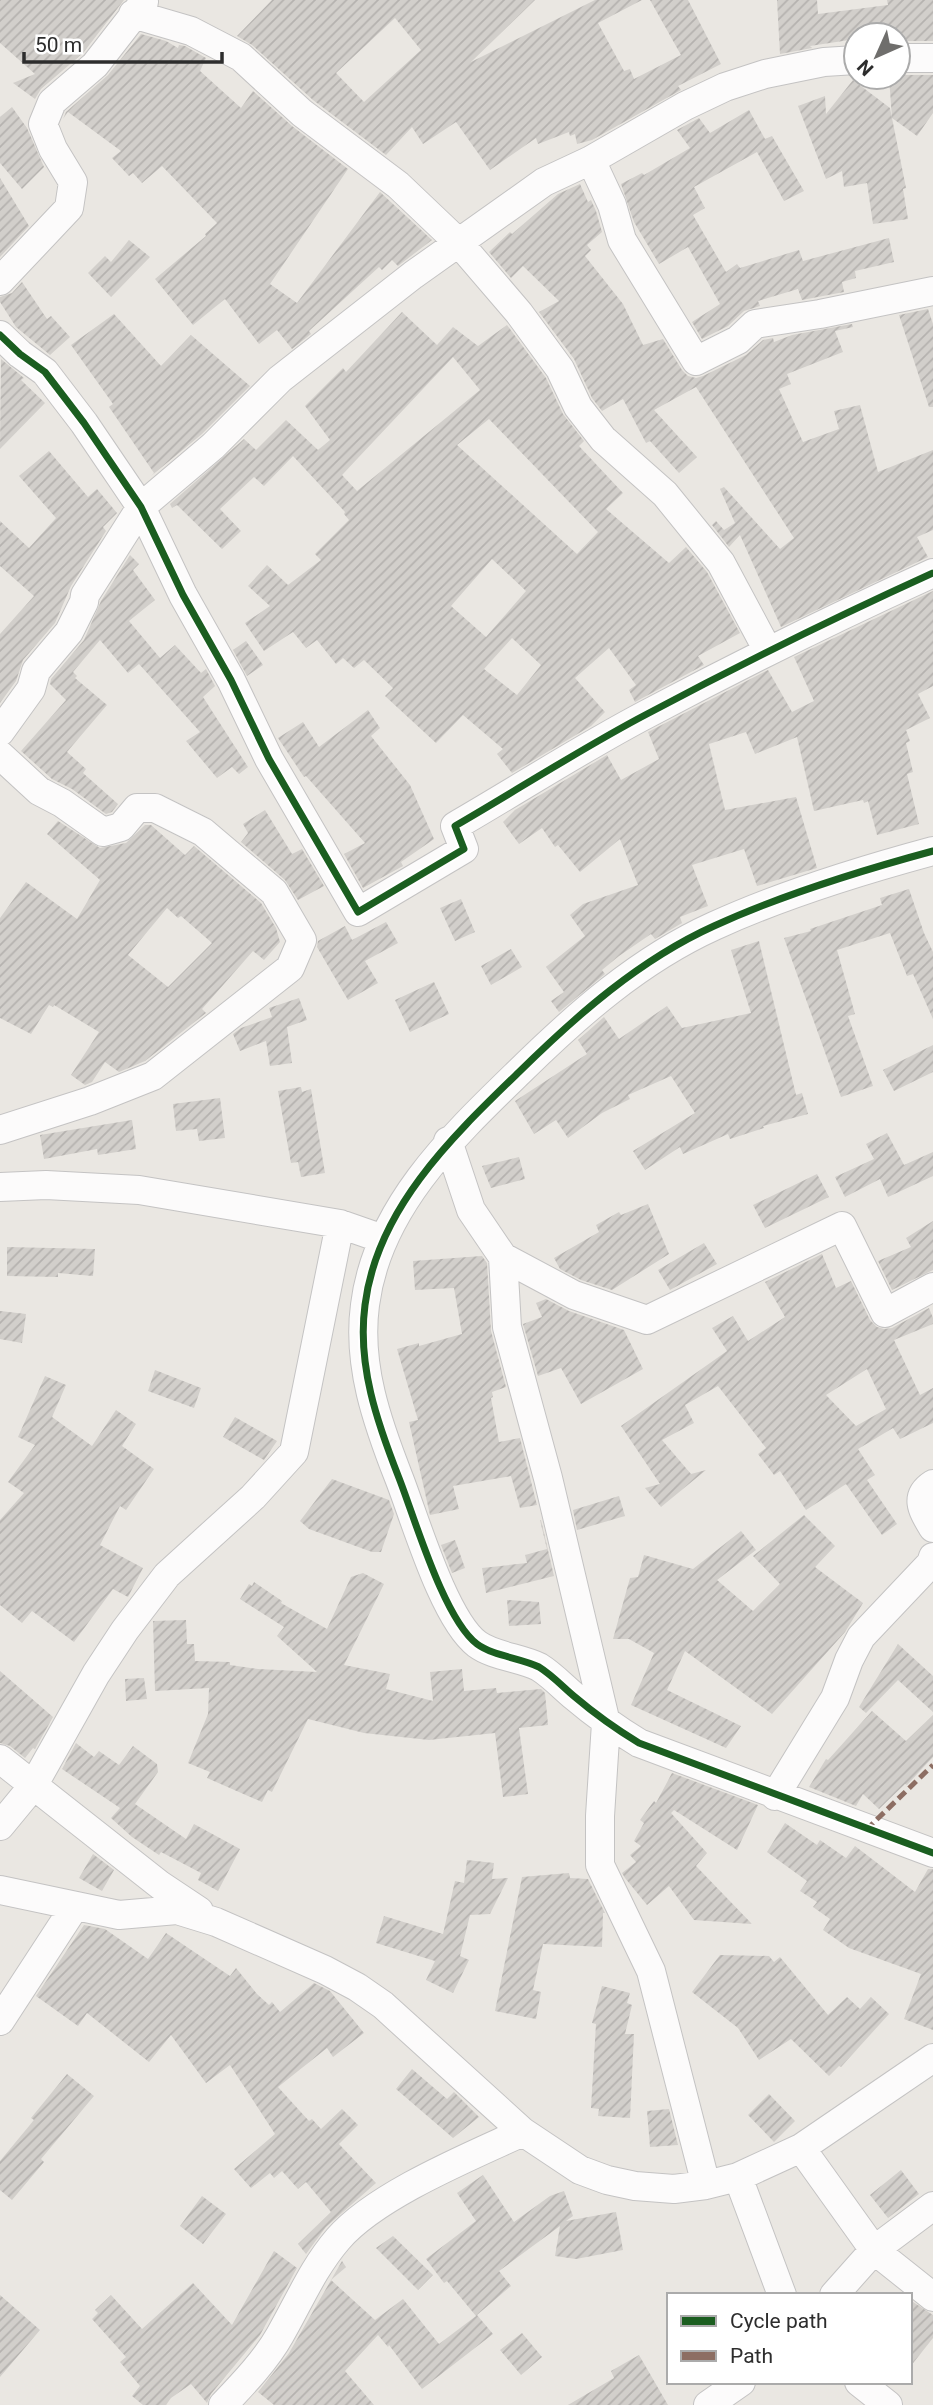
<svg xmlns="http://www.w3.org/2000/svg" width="933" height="2405" font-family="Roboto,sans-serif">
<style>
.building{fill:url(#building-hatch);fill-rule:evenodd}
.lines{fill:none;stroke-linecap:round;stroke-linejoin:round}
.street-casing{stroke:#c4c3c3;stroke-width:30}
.street{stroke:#fcfbfb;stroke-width:28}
.quiet{stroke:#8d6e63;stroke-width:5;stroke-dasharray:10 5;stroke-linecap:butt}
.cycleway-casing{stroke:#fff;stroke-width:11}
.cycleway{stroke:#1b5e20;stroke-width:7}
</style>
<defs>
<pattern id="building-hatch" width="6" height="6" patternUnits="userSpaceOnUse" patternTransform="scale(1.75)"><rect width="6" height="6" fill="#d2cfcb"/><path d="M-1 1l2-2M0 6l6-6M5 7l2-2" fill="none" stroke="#b5b2af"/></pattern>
</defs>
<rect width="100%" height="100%" fill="#eae7e2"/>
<!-- building -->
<path class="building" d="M0,0H124L83,53L41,89L35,99L13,83L35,74L0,43Z
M272,0H535L471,62L595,0H642L598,23L624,71L630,69L634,79L681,55L650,0H688L721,64L678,86L681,90L592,140L577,144L575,134L570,136L569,132L538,144L536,138L490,170L456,122L423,144L412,127L386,155L313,100L252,45L237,36ZM395,18L421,50L364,102L336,73Z
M777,0H817L818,14L888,5L887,0H933V41H898V35H856V39L810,46L812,48L780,54Z
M141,34L166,41L178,48L179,45L185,46L206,58L200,71L241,108L253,91L292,126L348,169L270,284L297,303L380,192L432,240L398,266L392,260L382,270L379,267L309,331L311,334L292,349L277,330L259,344L225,299L193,325L155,279L206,236L205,234L217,223L162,166L142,183L133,173L129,176L112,158L121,151L68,112L63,119L66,112L108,75Z
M898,75H933V113L917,136L892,118L889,77H898Z
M853,80L890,108L906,188L903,189L908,219L873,224L867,183L844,187L842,171L826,179L798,106L825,96L826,114Z
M12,107L27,128L44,167L22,189L0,163V117Z
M749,110L765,139L772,136L804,191L784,201L757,152L694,187L705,208L693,215L726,272L737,264L740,268L799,250L803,261L889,238L894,262L855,271L856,278L842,282L844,292L802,300L798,289L758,301L760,306L744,311L728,326L702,339L692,322L720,304L688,247L659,264L634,222L621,184L642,173L644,175L690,148L677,130L699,118L710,133Z
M0,178L29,226L0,257Z
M580,184L588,202L591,200L596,211L602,232L587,245L591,250L585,256L623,304L643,345L663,339L682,370L688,376L696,378L703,376L746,355L763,340L773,338L774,342L792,335L852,324L853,327L835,331L843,352L787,374L791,384L779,389L803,442L839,429L834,411L860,405L878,472L933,450V530L917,537L928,557L781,627L740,535L729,547L712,525L716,521L724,530L735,523L720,489L724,487L780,549L794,538L696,387L654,410L697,457L679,473L650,441L646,443L623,399L602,411L592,398L574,359L539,312L559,301L523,266L511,278L489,252L510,232L512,234L558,194Z
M129,240L150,257L111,297L88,273L105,256L111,262Z
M22,282L47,319L51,316L70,337L50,355L16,327L0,302V297L12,293Z
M928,309L933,324V407H929L899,315Z
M402,312L437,345L453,327L478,346L507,325L546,378L563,414L584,441L579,446L623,493L606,509L669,563L686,547L707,572L740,633L698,656L704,665L635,702L629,690L636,685L609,648L575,678L605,712L591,726L512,773L497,754L503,749L463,715L436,743L385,696L393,688L364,660L354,668L343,658L336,664L317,640L306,648L293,632L264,651L245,623L270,606L248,586L267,565L288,585L321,560L315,554L349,520L344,514L345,512L293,456L264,486L254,477L220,509L241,531L222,549L177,505L172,508L170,504L244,439L256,450L286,420L318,450L330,440L305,406L343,368L346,372ZM453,357L480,390L357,491L342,475ZM489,419L598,532L577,554L457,445ZM492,559L526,591L486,637L451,606ZM512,638L541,665L517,695L484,669Z
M114,314L161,366L191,335L250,386L202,434L151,476L154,473L109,407L113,404L71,345Z
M1,359L24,378L21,380L45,403L0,449Z
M49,451L88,497L97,489L117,513L103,527L106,531L71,586L55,623L23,660L16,681L0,703V634L34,596L0,566V521L29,548L56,518L19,476Z
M130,555L139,564L133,570L155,600L129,621L160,658L175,645L201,673L206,669L215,686L203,697L248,767L239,774L232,767L217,778L186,741L200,732L139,664L128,673L100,640L73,672L77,676L75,678L107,705L67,752L86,769L83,773L118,804L112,812L106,814L72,789L52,779L21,751L66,700L50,684L51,679L84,640L101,601Z
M933,591V686L918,694L930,718L906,730L910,741L906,743L913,772L907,774L919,824L877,835L868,801L864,803L863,800L814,811L797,737L755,754L746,732L709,744L725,810L796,797L817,868L757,886L744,849L692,865L708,906L680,917L682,923L655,939L651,934L619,956L602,970L605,974L559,1012L551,1001L564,992L546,967L585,936L570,915L583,904L638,885L620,839L580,872L558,845L555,847L542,828L519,844L503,822L515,810L607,755L621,780L659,759L648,732L768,670L792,712L814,701L794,657Z
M246,641L263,665L247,676L233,650Z
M368,710L380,728L371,736L410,785L434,839L401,862L403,866L363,888L344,854L365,843L306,776L304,777L278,738L303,722L319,747Z
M265,810L292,854L302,849L324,886L298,900L285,880L241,842L248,833L243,824Z
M58,821L100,848L126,843L145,825H151L185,855L194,846L261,903L276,928L280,942L264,960L253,951L202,1009L206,1013L145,1061L119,1072L105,1062L92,1082L85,1085L71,1075L99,1032L54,1005L53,1007L49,1005L31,1034L0,1018V918L26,882L77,919L100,880L47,834ZM167,908L178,918L181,916L212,943L168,987L128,955Z
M909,889L924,933L933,952V1019L913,974L907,976L890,933L837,950L855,1014L848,1016L873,1086L841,1097L784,938L811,931L810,929L882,905L880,898Z
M461,899L475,932L455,941L440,908Z
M386,922L398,943L365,961L378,983L348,1000L317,947L318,941L345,926L352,940Z
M759,941L796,1095L802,1093L808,1114L763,1126L764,1128L730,1139L728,1134L683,1154L680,1147L645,1170L633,1151L695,1113L671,1076L628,1095L630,1099L602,1113L568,1138L556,1120L534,1134L515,1101L587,1054L578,1040L604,1017L619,1039L667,1006L682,1028L751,1013L731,950Z
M511,949L522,967L491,985L481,966Z
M434,982L449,1014L410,1032L395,1000Z
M299,998L307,1020L287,1027L292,1063L270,1066L266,1041L240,1051L233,1034L241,1028L272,1017L269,1008Z
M933,1045V1072L894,1091L883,1070Z
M301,1087L302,1092L311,1089L325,1173L301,1177L298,1162L291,1163L278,1091Z
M220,1098L225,1138L199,1141L197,1129L176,1131L173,1104Z
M132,1120L136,1149L98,1155L97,1149L44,1159L40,1135Z
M887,1133L904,1165L933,1152V1176L888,1197L880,1179L845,1197L835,1177L874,1159L866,1144Z
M519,1157L525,1179L491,1188L482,1166Z
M817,1174L829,1197L765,1228L753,1205Z
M648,1204L669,1254L612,1290L581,1280L560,1269L554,1258L599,1232L596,1225L619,1212L621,1215Z
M933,1221V1270L892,1290L878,1261L911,1247L906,1238Z
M704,1243L717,1264L670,1290L658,1270Z
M7,1247L95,1249L93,1276L58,1273V1277L7,1276Z
M822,1254L836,1288L851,1281L870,1320L877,1327L884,1329L892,1328L929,1308L933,1318V1324L894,1340L920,1395L933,1388V1423L900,1439L893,1428L858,1449L875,1475L867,1480L897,1524L882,1535L846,1484L806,1510L780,1471L774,1475L758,1454L766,1448L718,1386L685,1405L694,1423L662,1440L691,1474L706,1470L661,1507L645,1488L660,1484L621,1426L727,1351L712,1328L733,1316L748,1341L785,1317L765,1282ZM867,1369L886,1409L856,1426L826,1395Z
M482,1256L487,1263L491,1331L506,1387L492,1392L493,1397L491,1398L499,1442L520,1438L537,1505L520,1508L511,1476L453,1486L459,1509L430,1515L409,1422L418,1420L397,1349L419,1343V1346L462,1334L454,1288L415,1290L413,1261Z
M546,1299L569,1311L624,1330L643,1369L581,1404L561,1368L538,1376L523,1324L542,1317L536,1303Z
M0,1311L26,1314L22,1343L0,1339Z
M155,1370L201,1388L194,1408L148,1391Z
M45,1376L66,1385L52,1417L92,1446L116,1410L136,1424L122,1446L154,1469L126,1510L120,1506L100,1545L143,1568L128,1597L113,1589L74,1642L32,1611L22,1623L0,1605V1520L24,1493L8,1482L35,1445L18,1437Z
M235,1417L277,1441L264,1460L223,1437Z
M332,1479L389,1500L394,1514L381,1552H372L309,1529L300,1521Z
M619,1496L625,1516L577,1530L573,1510Z
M804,1515L835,1546L815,1567L863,1603L845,1632L772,1714L685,1651L667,1690L741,1726L726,1748L631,1705L654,1653L629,1639H613L630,1578L638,1577L644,1555L693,1569L741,1531L756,1550L717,1580L753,1611L780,1584L753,1556Z
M540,1520H541L554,1576L486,1593L482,1568L527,1563L525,1555L547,1549Z
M455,1540L465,1568L452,1573L441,1545Z
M363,1573L384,1584L344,1665L390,1674L386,1689L433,1701L430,1672L462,1669L464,1691L496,1688L497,1693L541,1689L545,1693L548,1725L519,1728L528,1794L503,1797L495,1733L429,1740L364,1733L308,1719L272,1792L268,1790L262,1802L207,1778L210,1772L188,1763L208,1714L209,1688L155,1691L153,1621L186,1620L187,1644H194L195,1661L230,1662V1665L258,1669L317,1672L277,1636L284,1627L240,1599L249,1584L252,1586L254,1582L282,1601L281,1603L327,1629L351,1577Z
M507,1600L539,1602L541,1624L509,1626Z
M898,1644L933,1676V1712L898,1680L866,1713L859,1707Z
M0,1671L53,1717L35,1749L33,1748L25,1758L10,1746L0,1743Z
M144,1678L147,1699L126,1701L125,1679Z
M872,1711L906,1741L933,1715V1757L907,1785L905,1784L879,1809L863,1794L856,1806L809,1787L826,1759L828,1760Z
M76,1743L94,1757L99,1751L119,1765L133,1746L157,1764L158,1772L135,1804L186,1839L194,1824L240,1849L218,1891L198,1880L201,1873L161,1852L159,1855L132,1837L111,1818L120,1808L62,1769Z
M672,1773L758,1805L737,1850L674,1810L671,1813L707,1853L696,1866L752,1924L694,1920L669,1886L647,1905L625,1878L622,1873L636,1862L630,1855L641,1846L634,1841L644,1823L640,1820L654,1801L656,1803Z
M785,1823L817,1845L820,1840L846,1858L855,1846L915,1892L928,1869H933V2030L904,2019L921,1974L849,1948L823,1930L830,1919L813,1907L817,1902L800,1891L807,1881L767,1852Z
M93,1854L114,1870L102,1891L79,1878Z
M467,1860L494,1863L492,1879L508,1878L490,1914L470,1915L460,1956L469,1960L453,1993L426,1980L435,1961L376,1943L384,1916L443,1934L455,1881L464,1883Z
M569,1873L570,1878L588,1879L605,1913H603L602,1947L543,1944L533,1990L541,1992L536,2019L495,2011L522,1877Z
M84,1925L105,1929L148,1959L166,1933L230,1976L236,1968L257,1994L269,2005L272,2002L280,2012L314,1983L330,1991L364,2033L333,2057L327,2048L278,2087L309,2121L312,2119L321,2129L342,2109L358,2125L339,2144L376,2183L326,2227L306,2254L298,2244L331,2212L306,2182L298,2189L282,2171L274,2178L270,2173L251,2188L234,2169L275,2134L230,2065L206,2083L171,2035L149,2062L87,2013L78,2026L36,1996Z
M720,1955L769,1956L774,1962L780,1957L828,2015L847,1997L860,2009L871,1997L889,2014L841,2067L839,2066L829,2076L791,2039L759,2060L738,2028L692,1992Z
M602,1986L630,1993L627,2003L632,2005L625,2034H634L630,2118L598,2116L599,2109L591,2108L596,2024L592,2023Z
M412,2069L447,2099L454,2092L479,2117L453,2138L396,2089Z
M67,2074L94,2096L41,2159L44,2162L12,2200L0,2190V2161L34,2120L31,2118Z
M769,2094L795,2121L774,2142L748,2115Z
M669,2109L678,2145L650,2147L647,2111Z
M901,2170L919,2194L888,2218L870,2195Z
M483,2175L514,2222L550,2196L564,2191L573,2216L566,2221L616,2212L623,2250L576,2259L555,2256L560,2226L499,2271L511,2286L477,2315L493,2334L422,2389L389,2345L388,2347L378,2335L345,2371L374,2405H274L258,2392L289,2353L342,2261L346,2267L331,2280L375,2320L403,2299L439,2344L476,2316L447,2281L444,2283L426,2259L476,2221L457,2193Z
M202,2196L226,2214L203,2244L180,2226Z
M393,2236L433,2275L418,2290L376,2248Z
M274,2251L297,2268L260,2335L211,2394L207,2403L191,2384L171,2398L166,2405H143L132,2396L140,2386L120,2362L126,2357L92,2319L98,2313L95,2310L111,2295L142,2329L193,2283L232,2325Z
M0,2295L40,2330L0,2377Z
M910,2300L933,2315V2338L910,2367Z
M522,2333L542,2357L521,2375L500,2350Z
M639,2355L668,2405H568L614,2378L611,2371Z"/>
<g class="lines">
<defs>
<path id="street" d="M133,14L191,31L241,57L302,113L398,185L459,243L519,313L560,369L578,407L603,439L665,494L721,563L768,651
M898,58H933
M591,160L612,205L622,240L696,361L738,340L755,324L820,314L933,291
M0,281L69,208L73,182L53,149L43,124L52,102L95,65L144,2
M0,335L20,354L45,372L84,423L141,507L183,595L231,680L269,759L358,912L464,849L455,826C519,789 582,748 647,714C741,664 836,617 933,573
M0,732L31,689L36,671L69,632L84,602L85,595L141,507L213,446L280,379L413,275L544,182L591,160L685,106L725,87L765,74L824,62L856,60
M0,755L39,791L62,803L103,832L121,827L137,808H155L203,832L274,892L302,940L290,968L153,1076L90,1101L0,1130
M933,851C859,871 784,894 714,926C639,960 577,1015 519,1072C453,1136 377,1208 365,1305C357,1365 377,1422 399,1478C415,1519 444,1619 477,1644C493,1656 521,1658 539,1667C552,1675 563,1687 575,1697C595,1714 616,1729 639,1743L933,1853
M448,1141L471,1210L503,1257L507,1327L548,1478L606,1723L600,1816V1865L651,1971L706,2185
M0,1187L46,1185L139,1190L340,1224L383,1239
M503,1257L574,1295L647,1320L842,1226L885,1313L933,1287
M933,1484C913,1497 923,1511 933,1528
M0,1759L160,1885L199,1911
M775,1796L835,1698L849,1660L861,1637L931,1563L933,1557
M0,1826L33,1786L96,1674L125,1630L167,1575L253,1497L294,1452L340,1224
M0,1890L119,1915L177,1910L216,1922L325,1970L357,1987L383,2005L523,2132L580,2170L607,2180L635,2186L674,2189L706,2185L738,2177L801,2148L933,2058
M0,2021L75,1906
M801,2148L874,2250L933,2297
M738,2177L782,2295
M834,2295L874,2250L933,2206
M859,2382L888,2405
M223,2405C243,2384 266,2360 280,2335C299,2302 313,2268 338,2239C376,2195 469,2157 523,2132
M708,2405L741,2382"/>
</defs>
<!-- street casing -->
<use href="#street" class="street-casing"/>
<!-- street -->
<use href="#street" class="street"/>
<!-- quiet -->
<path class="quiet" d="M866,1830L933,1765"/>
<defs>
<path id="cycleway" d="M0,335L20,354L45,372L84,423L141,507L183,595L231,680L269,759L358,912L464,849L455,826C519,789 582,748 647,714C741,664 836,617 933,573
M933,851C859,871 784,894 714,926C639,960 577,1015 519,1072C453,1136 377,1208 365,1305C357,1365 377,1422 399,1478C415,1519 444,1619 477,1644C493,1656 521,1658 539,1667C552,1675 563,1687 575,1697C595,1714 616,1729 639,1743L933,1853"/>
</defs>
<!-- cycleway casing -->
<use href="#cycleway" class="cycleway-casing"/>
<!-- cycleway -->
<use href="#cycleway" class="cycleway"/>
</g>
<!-- legend -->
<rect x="667" y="2293" width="245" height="91" fill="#ffffff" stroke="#ababab" stroke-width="2"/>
<rect x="681" y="2316" width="35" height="10" fill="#1b5e20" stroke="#ababab" stroke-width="2"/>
<text x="730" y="2328" font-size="21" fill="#2d2d2d">Cycle path</text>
<rect x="681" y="2351" width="35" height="10" fill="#8d6e63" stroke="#ababab" stroke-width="2"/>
<text x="730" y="2363" font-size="21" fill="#2d2d2d">Path</text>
<!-- north arrow -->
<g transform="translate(877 56) rotate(225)"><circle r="33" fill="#ffffff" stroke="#ababab" stroke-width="2"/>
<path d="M0-5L12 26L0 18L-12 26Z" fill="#6f6e6c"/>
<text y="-10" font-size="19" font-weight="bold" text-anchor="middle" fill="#2d2d2d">N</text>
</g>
<!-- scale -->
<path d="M24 52v10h198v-10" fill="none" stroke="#2d2d2d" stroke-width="3.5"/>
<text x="35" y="52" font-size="21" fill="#2d2d2d" stroke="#ffffff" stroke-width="5" paint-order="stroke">50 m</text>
</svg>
